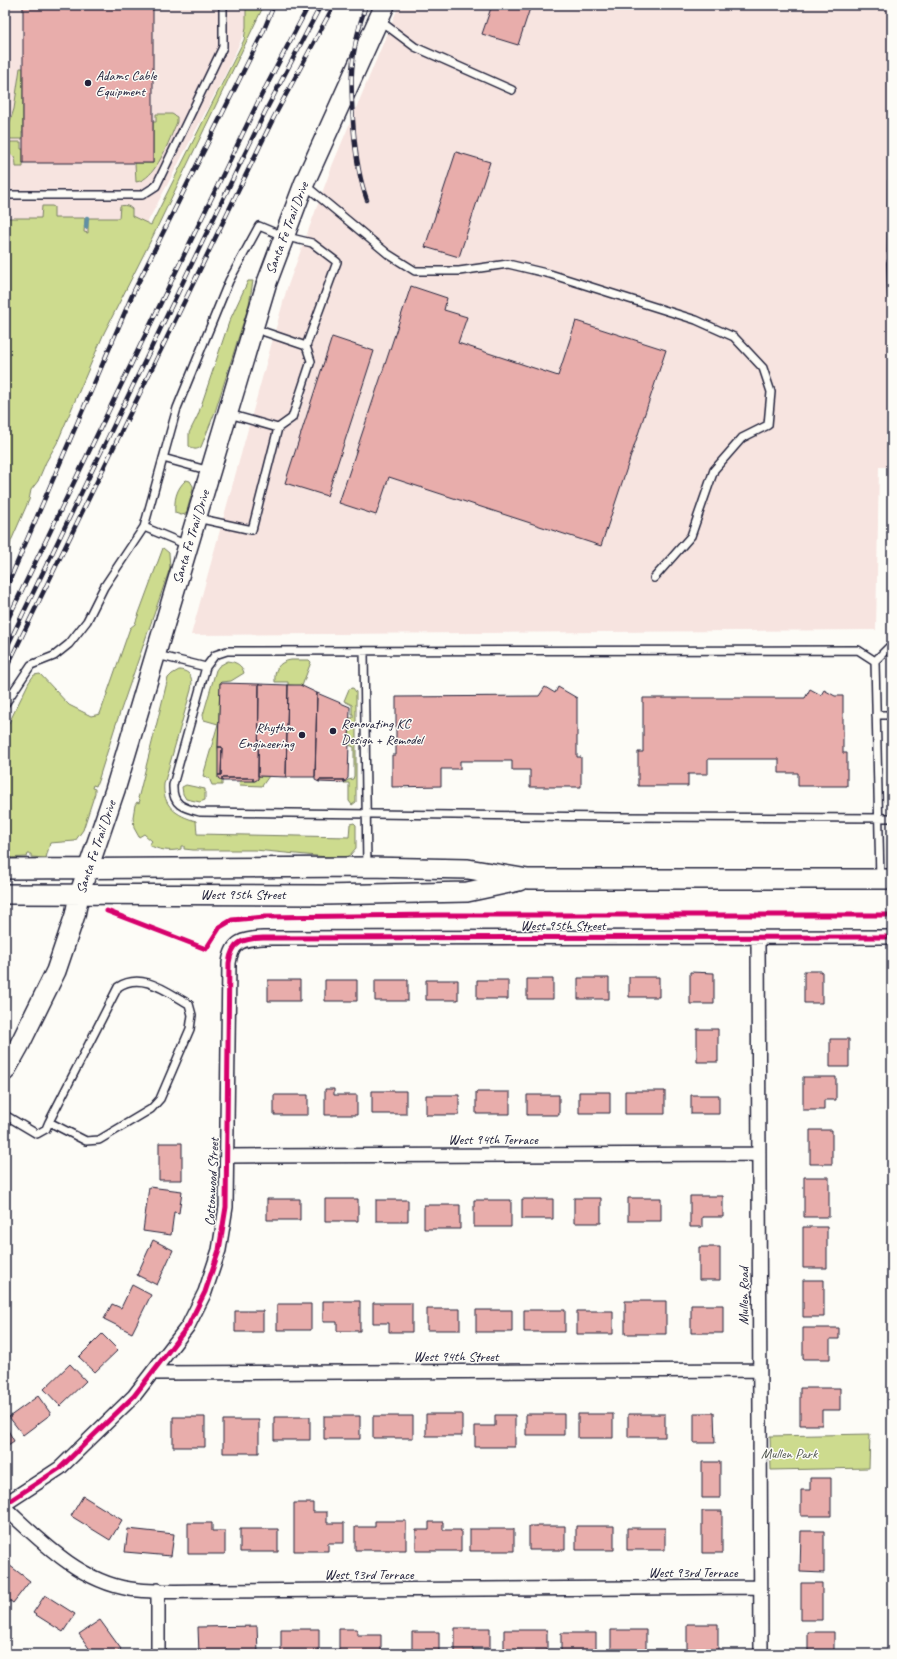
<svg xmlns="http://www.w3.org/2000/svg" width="897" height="1659" font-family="Caveat,sans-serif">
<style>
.built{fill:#f7e4e0}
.green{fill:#cddb8e;stroke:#787e64}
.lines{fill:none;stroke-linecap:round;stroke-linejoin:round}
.stream{stroke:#6190a4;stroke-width:4.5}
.building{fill:#e8adab;stroke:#22223b}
.lane-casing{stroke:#22223b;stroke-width:10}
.street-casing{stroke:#22223b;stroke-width:16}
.secondary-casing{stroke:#22223b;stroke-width:22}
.lane{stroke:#fdfcf7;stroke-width:7}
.street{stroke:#fdfcf7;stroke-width:13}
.secondary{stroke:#fdfcf7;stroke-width:19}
.rail-casing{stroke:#22223b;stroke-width:4.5}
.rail{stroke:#fdfcf7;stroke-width:3;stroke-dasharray:9;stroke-linecap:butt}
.cycleway-casing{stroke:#fdfcf7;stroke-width:8}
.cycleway{stroke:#d6006c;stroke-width:5}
.poi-dot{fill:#22223b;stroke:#fdfcf7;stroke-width:1.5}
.labels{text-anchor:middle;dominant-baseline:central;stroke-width:3;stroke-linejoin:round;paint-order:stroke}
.poi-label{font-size:14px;fill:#22223b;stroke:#fdfcf7;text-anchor:start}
.street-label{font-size:14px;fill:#22223b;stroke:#fdfcf7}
.park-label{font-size:14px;fill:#555a54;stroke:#fdfcf7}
</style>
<rect width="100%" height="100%" fill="#fdfcf7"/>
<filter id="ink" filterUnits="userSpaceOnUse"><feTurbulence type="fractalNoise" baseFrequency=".025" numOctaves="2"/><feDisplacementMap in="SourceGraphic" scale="8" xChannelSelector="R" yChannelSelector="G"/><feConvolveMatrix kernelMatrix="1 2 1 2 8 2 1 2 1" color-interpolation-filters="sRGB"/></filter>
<g filter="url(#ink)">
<!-- built -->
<path class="built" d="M5,5H257L226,73L103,307L5,524Z
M399,5H892V467H879L876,630L191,635L287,288L332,166Z"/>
<!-- green -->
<path class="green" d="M246,5H264L153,236L104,333L57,443L46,462L38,481L31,490L29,500L11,541L9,554L5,561V218H41L42,206H52L54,207V218H85L84,232L88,233V218H119L120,206C124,205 128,205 132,209V216L151,225L244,40L246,27Z
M20,68H23V132H22V139H6L5,137L14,109Z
M156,114H172L177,117V122C169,140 156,180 136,182L135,163H153V122H156Z
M5,142H21V149H23V167H16C16,158 14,155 5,151Z
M248,281H253L249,304L215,412L201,447C196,450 194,450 189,446V433L198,415L229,322Z
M186,480L190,481L193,486V489L186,514L181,515L175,513C174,500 176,489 186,480Z
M163,548L169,553L170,568L115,727L99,778L96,786L93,785L92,788L95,789V793L83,830L75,841L50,843L46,858L31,857V854H28L27,857L5,858V731L29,682L34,675L40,674L69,705L91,716L100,714L130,628L135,624Z
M291,660H309L311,662L302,686L288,685V682H275C274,670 278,662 291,660Z
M228,661C236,662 242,665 244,673L231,681L221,682L220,683L218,747L221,775L218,776L222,781V785H212L209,778L203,776L218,724L204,720L203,715L216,670L219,666Z
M179,670C192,671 193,680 191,690L164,784C162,806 177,816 196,821L197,834L349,837L350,824L354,823L356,825V848L350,855L345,857H327L255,850H193L184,849V846H181V849C171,852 158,850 149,845L152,841L144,834L139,837L134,828L133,817L135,805L137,802L139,803L140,800L138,798L139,795L168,678L172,674Z
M353,688L356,692V802L352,805L349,801V783H344L348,780L353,779L354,776V747L349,745V718H353V714H352V705L344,701L349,689Z
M258,776H269L262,786L239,785L240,778L254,781L258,779Z
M186,785L205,789V800L200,802L186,799L183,794L182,787Z
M870,1434L869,1468L771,1470L770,1436Z"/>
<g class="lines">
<!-- stream -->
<path class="stream" d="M86,227L87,218"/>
</g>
<!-- building -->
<path class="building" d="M23,5H153V163H23Z
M492,5H531L518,45L482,34Z
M456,152L490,162L459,257L425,247Z
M888,180H892V253H887Z
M411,286L447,298L444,310L467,317L458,343L558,376L576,321L666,350L601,546L389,477L376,515L339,503Z
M332,337L374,351L327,496L285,483Z
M220,683L259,684L258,779L255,781H253V778H222V781L218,778V775H221L222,747H218Z
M259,684L288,685L286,777L258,776Z
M288,685H300L317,693L315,777H286Z
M545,687L555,693L558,687L577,698V757H581V787H530V770H512V761H460V769H441V786L392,787V755H396V697L539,696Z
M810,689L821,695L824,690L835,696H843V753H847V786H798V773H779V759H708V774H688V786H638V752H643V698H805Z
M317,693L350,707L348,778L344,783V780H319V782L315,780Z
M218,747H222L221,775H218Z
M222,778H253V781H222Z
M319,780H344V783L319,782Z
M804,971H822V1003H804Z
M690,972L714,973V1004H690Z
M629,977H659V997H629Z
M578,978H609V999H578Z
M527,979H553V999H527Z
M268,980H300V1001H268Z
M325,980H357V1001H325Z
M375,980H408V1001H375Z
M426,980H458V1000H426Z
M477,980H508V999H477Z
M697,1029H718V1062H697Z
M830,1039H849V1067H830Z
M803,1077H836V1100H824V1110H803Z
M325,1089H334V1095H357V1115H325Z
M372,1091H406V1114H372Z
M625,1091H665V1114H625Z
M476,1092H510V1114H476Z
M579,1092H610V1113H579Z
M274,1095H308V1115H274Z
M426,1095H459V1115H426Z
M527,1095H559V1115H527Z
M691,1095H719V1114H691Z
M810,1130H832V1164H810Z
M159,1143H182V1180H159Z
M804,1177H829V1217H804Z
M149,1187L182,1191L179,1213L174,1212L171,1235L143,1231Z
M690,1196H723V1217H702V1227H690Z
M574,1198H601V1223H574Z
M628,1198H661V1221H628Z
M267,1199H300V1220H267Z
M325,1199H358V1221H325Z
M522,1199H553V1219H522Z
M376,1200H408V1221H376Z
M474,1200H511V1227H474Z
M424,1205H460V1229H424Z
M803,1227H827V1268H803Z
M153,1240L173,1250L157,1285L137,1275Z
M699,1247H720V1280H699Z
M803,1280H824V1317H803Z
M132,1285L151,1295L132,1333L104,1319L112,1304L121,1308Z
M323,1301H360V1331H337V1322H323Z
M625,1301H666V1334H625Z
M373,1303H412V1332H389V1323H373Z
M277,1304H311V1330H277Z
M691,1305H723V1333H691Z
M427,1309H460V1330H427Z
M476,1310H512V1332H476Z
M524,1310H565V1332H524Z
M235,1311H263V1332H235Z
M577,1311H613V1334H577Z
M803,1328H839V1339H830V1359H803Z
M102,1334L118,1350L95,1372L79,1357Z
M70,1364L86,1381L60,1406L44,1389Z
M800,1388H840V1410H822V1425H800Z
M38,1396L51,1414L23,1435L9,1417Z
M694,1413H714L715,1443H694Z
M426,1414H462V1436H426Z
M526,1414H564V1435H526Z
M578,1414H613V1438H578Z
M628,1414H665V1437H628Z
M495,1415H515V1447H475V1426H495Z
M324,1416H360V1439H324Z
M373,1416H413V1438H373Z
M173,1417H205V1447H173Z
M274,1417H310V1440H274Z
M223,1420H259V1453H223Z
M5,1425L14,1441L5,1447Z
M702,1462H720V1498H702Z
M810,1478H831V1516H801V1490H810Z
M83,1496L122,1520L110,1540L71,1516Z
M294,1503H313V1512H327V1523H344V1543H328V1551H294Z
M702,1511H722V1553H702Z
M375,1521H406V1550H355V1527H375Z
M429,1522H443V1530H461V1551H416V1530H429Z
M188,1523H212V1531H225V1554H188Z
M529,1526H565V1550H529Z
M576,1526H614V1550H576Z
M627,1528H665V1550H627Z
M128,1529L174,1534L171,1556L125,1552Z
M240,1529H278V1552H240Z
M470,1529H514V1551H470Z
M801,1531H824V1573L800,1572Z
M5,1562L30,1581L13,1603L5,1597Z
M801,1583H822V1620H801Z
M45,1595L75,1614L63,1632L33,1613Z
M100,1620L121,1649L114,1654H93L79,1634Z
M687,1624H718V1654L687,1652Z
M257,1626L258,1653L199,1654L198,1627Z
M455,1628H490V1648H473V1654H455Z
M281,1629H319V1652H296V1654H281Z
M339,1629H357V1635H381V1654H339Z
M504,1630H547V1651H504Z
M611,1630H646V1654H611Z
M412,1632H439V1654H412Z
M808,1632H834V1654H808Z
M561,1633H596V1651H561Z"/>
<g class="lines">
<defs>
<path id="lane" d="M379,20L415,47L512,90
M305,185L388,254L415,271H459L508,264L550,274L696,320L734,337L763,368L771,392L768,425L742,438L714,470L691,536L654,578
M5,195H142L156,186L223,47V5
M891,263L892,296
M253,328L306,346
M163,458L210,471
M197,518L252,530L278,428
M187,545L144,527L177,408L229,281L259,226L283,236L312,243L337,262L306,346L311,361L292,418L278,428L229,414
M892,644L875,661L858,650L227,651L215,655L206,667L173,785C172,805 183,808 200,812L610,817L892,818
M364,652L367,867
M157,655L206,667
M875,661L880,879
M5,704L31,665L54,656L69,644L87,621L104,587L144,527
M876,715H892
M5,1115L37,1134L46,1129L49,1122L118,987C142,971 167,992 189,1004L192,1015L190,1029L160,1099L151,1109L99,1140L86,1141L49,1122"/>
<path id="street" d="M758,937L761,1654
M227,1156L759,1154
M152,1373L759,1370
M5,1504L60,1468L134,1396L188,1326L205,1292L219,1250L226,1207L229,963C232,941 243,939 263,938L892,937
M5,1508C41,1541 79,1581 130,1589C155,1593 187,1591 213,1591L760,1587
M158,1590V1654"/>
<path id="secondary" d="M5,869L367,867L468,869L528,879H892
M5,894L323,895L467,892L519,881
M5,1071L19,1046L56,971L75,915L79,895L115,790L266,285L304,184L385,5"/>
</defs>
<!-- lane casing -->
<use href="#lane" class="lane-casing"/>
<!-- street casing -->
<use href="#street" class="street-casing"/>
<!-- secondary casing -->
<use href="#secondary" class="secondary-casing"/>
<!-- lane -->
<use href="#lane" class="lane"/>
<!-- street -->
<use href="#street" class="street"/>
<!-- secondary -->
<use href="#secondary" class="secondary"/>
<defs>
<path id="rail" d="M366,5C349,53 350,85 354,134C356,157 359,178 367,200
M5,591L134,291L263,32L274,5
M5,625L259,100L309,5
M5,651L265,112L321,5
M5,671L274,117L334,5"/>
</defs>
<!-- rail casing -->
<use href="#rail" class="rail-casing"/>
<!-- rail -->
<use href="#rail" class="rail"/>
<defs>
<path id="cycleway" d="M107,911L206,949L220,927L232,920L264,917L436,915H892
M5,1504L60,1468L134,1396L188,1326L205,1292L219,1250L226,1207L229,963C232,941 243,939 263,938L892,937"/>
</defs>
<!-- cycleway casing -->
<use href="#cycleway" class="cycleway-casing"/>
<!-- cycleway -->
<use href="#cycleway" class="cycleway"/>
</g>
</g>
<!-- markers -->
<g class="poi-dot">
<circle cx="88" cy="83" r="4"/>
<circle cx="333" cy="731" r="4"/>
<circle cx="302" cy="735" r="4"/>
</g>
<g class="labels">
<!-- poi labels -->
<g class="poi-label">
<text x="96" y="75">Adams Cable<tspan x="96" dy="16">Equipment</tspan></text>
<text x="341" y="723">Renovating KC<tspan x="341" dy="16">Design + Remodel</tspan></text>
<text x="294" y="727" text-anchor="end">Rhythm<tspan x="294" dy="16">Engineering</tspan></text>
</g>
<!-- street labels -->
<g class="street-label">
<text transform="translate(287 228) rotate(-69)">Santa Fe Trail Drive</text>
<text transform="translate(191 537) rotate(-73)">Santa Fe Trail Drive</text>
<text transform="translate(96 847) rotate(-71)">Santa Fe Trail Drive</text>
<text x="243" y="894">West 95th Street</text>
<text x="563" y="925">West 95th Street</text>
<text x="493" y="1139">West 94th Terrace</text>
<text transform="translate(212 1182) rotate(-87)">Cottonwood Street</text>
<text transform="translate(743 1296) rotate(-90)">Mullen Road</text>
<text x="456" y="1356">West 94th Street</text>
<text x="693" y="1572">West 93rd Terrace</text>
<text x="369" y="1574">West 93rd Terrace</text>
</g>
<!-- park labels -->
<g class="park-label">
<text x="789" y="1453">Mullen Park</text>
</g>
</g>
<!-- margin -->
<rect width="897" height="1659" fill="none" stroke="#fdfcf7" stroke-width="20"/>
<rect x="10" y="10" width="877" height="1639" fill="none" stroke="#22223b" stroke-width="1.5" filter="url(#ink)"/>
</svg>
